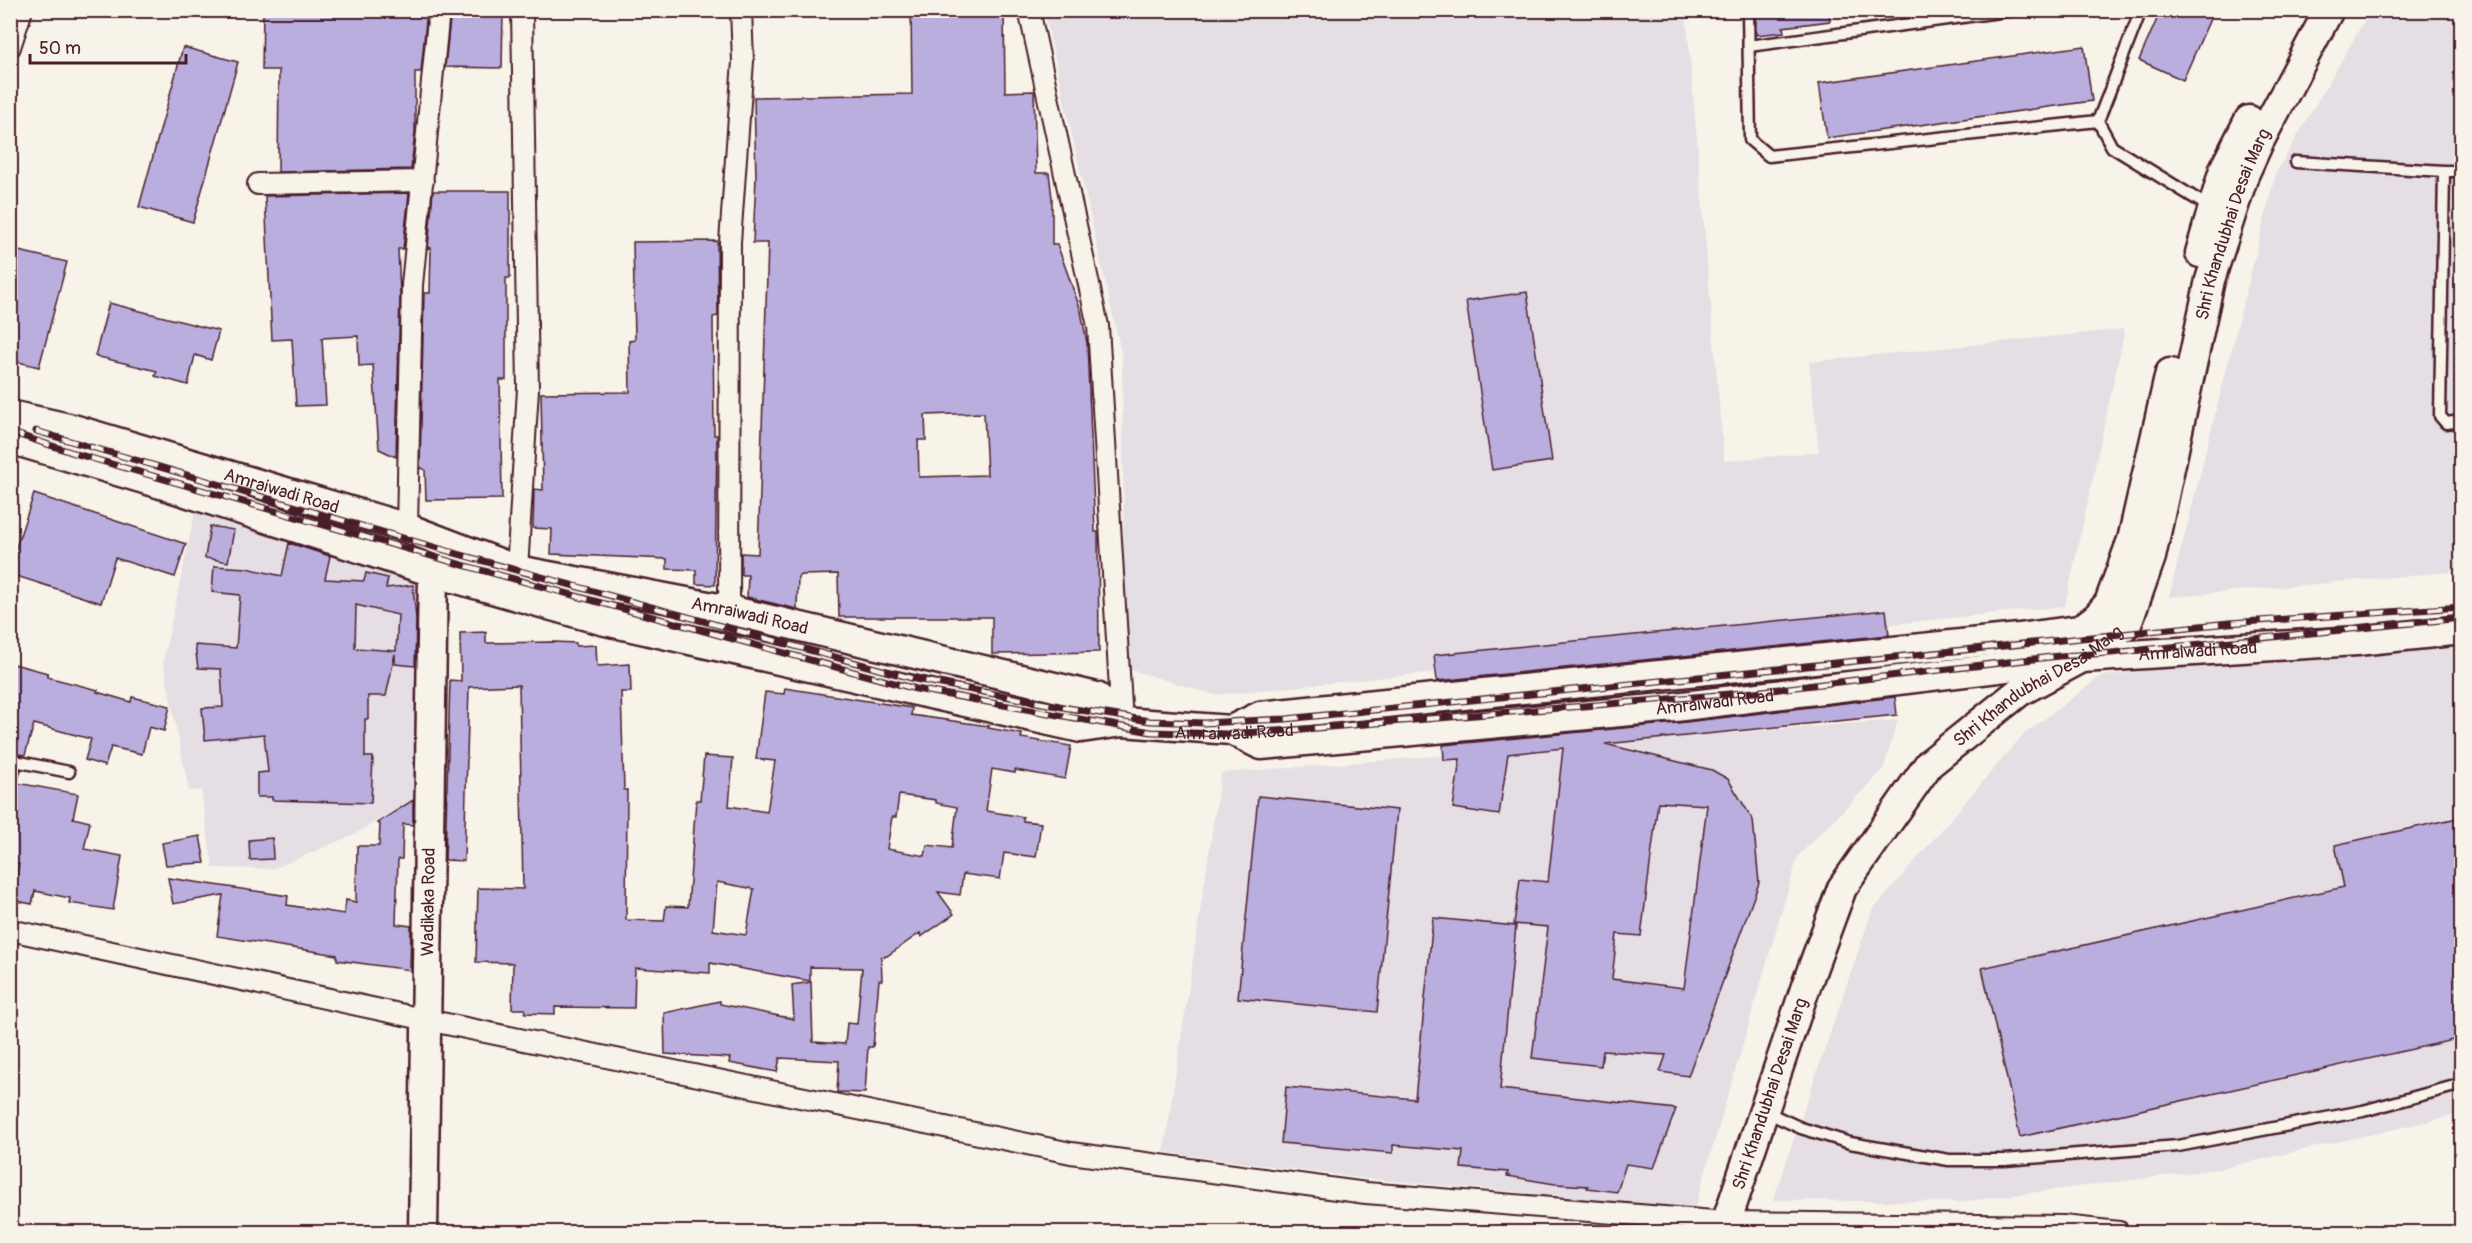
<svg xmlns="http://www.w3.org/2000/svg" width="2472" height="1243" font-family="Pangolin,sans-serif">
<style>
.built{fill:#e5dee5}
.building{fill:#baaedf;stroke:#4a1f2b;stroke-width:1.5;fill-rule:evenodd}
.lines{fill:none;stroke-linecap:round;stroke-linejoin:round}
.lane-casing{stroke:#4a1f2b;stroke-width:15}
.street-casing{stroke:#4a1f2b;stroke-width:24}
.secondary-casing{stroke:#4a1f2b;stroke-width:33}
.lane{stroke:#f7f3e8;stroke-width:10}
.street{stroke:#f7f3e8;stroke-width:20}
.secondary{stroke:#f7f3e8;stroke-width:28}
.rail-casing{stroke:#4a1f2b;stroke-width:7}
.rail{stroke:#f7f3e8;stroke-width:4.5;stroke-dasharray:14;stroke-linecap:butt}
.labels{text-anchor:middle;dominant-baseline:central;stroke-width:6;stroke-linejoin:round;paint-order:stroke}
.street-label{font-size:18px;fill:#4a1f2b;stroke:#f7f3e8}
</style>
<rect width="100%" height="100%" fill="#f7f3e8"/>
<filter id="ink" filterUnits="userSpaceOnUse"><feTurbulence type="fractalNoise" baseFrequency=".0167" numOctaves="2"/><feDisplacementMap in="SourceGraphic" scale="12" xChannelSelector="R" yChannelSelector="G"/><feConvolveMatrix kernelMatrix="1 2 1 2 8 2 1 2 1" color-interpolation-filters="sRGB"/></filter>
<g filter="url(#ink)">
<!-- built -->
<path class="built" d="M1044,11H1686L1724,461L1819,452L1809,362L2125,329L2065,606L1215,695L1125,668L1122,356Z
M2370,11H2461V571L2169,597L2276,173Z
M197,503L426,577L425,792L355,834L273,869L213,868L201,790L189,791L163,661Z
M2461,636V1114L2219,1169L1959,1202L1773,1200L1872,911L2022,736L2101,676Z
M1898,720L1883,770L1798,856L1695,1208L1360,1178L1164,1152L1221,773Z"/>
<!-- building -->
<path class="building" d="M263,10H427L421,72H415V132L411,169L278,172L279,70H262Z
M451,10H503L502,68L445,67Z
M911,10H1004L1005,92L1034,91L1036,173H1049L1052,198V244H1057L1081,311L1087,343L1095,532H1098L1099,652L992,654V617H839L838,574L801,575L798,577L797,609L747,597L748,575H741V553L758,554L768,243H753L756,178L754,97L912,94ZM984,413L987,475L919,477L918,440H926L925,415Z
M1756,10H1829L1830,21L1783,27L1784,32L1756,35Z
M2161,10H2214L2183,80L2139,60Z
M2084,46L2092,101L1827,138L1819,83Z
M183,47L238,62L193,222L139,207Z
M433,191H510V278H506V380H500L502,499L426,500L425,470L420,467L424,293H430L431,248L428,249Z
M409,193L403,249H398L400,293L396,457L379,449L373,365L359,366L358,336L322,338L326,405L296,406L292,339L272,340L265,196Z
M717,241L718,316L713,317L714,435H717L715,585L696,584V570L667,569V559L551,554L552,529L533,528L534,489L543,490L541,393L630,392L629,341L635,340L633,242Z
M10,249L67,262L39,367L10,360Z
M1527,292L1552,461L1492,470L1466,301Z
M109,303L219,331L211,360L195,355L188,385L155,376L157,371L95,356Z
M34,494L186,544L175,577L115,558L101,603L10,574V565Z
M210,526L234,530L228,562L205,558Z
M289,543L330,556L325,579L364,581L366,573L388,578L386,588L413,585L416,619L415,666L395,664V654L386,696H368V719H365V757H373L371,803L272,800V797H257V773L268,772L264,734L205,740L202,708L223,707L221,669L198,668L195,645L236,648L240,595L212,592L214,566L247,568L282,576ZM356,605L398,615L396,651L355,648Z
M1886,610L1889,635L1437,681L1434,655Z
M486,632V643L554,642L576,643V646L596,645L597,666L630,664L631,692H621L624,790H627L626,920L664,921L666,906L688,907L696,800H700L704,756L733,758L729,806L767,812L775,761L756,759L765,692L784,694L785,688L912,708L911,715L989,726L988,728L1022,734L1021,738L1071,746L1065,779L1015,770V773L992,769L986,811L1023,817V821L1041,823L1036,857L1004,853L1000,879L963,874L960,895L938,892L954,914L921,937L920,933L887,956L881,957L882,980H879L873,1047H868L865,1093L837,1092L839,1061L780,1058L777,1072L729,1063L730,1058L665,1054L664,1013L720,1001V1004L794,1019L792,985L811,982L813,1042L845,1044L847,1023L857,1024L862,968L810,967V981L710,963V973L635,968L634,1008L555,1007V1014L525,1013V1009H512L513,963L476,962L478,888L523,889L519,685L469,687L464,861L445,860L450,680L461,681L460,633ZM899,795L936,800V803L957,807L952,848L927,845L925,856L887,849L892,817H896ZM717,882L754,889L746,935L713,930Z
M10,663L48,673L47,677L98,690L97,692L131,702L132,697L170,706L164,731L149,727L142,754L111,747L105,766L85,760L91,739L34,724L25,755L10,753Z
M1895,697L1897,715L1605,744L1712,770L1728,779L1753,820L1759,883L1688,1076L1660,1072L1666,1055L1603,1051L1601,1066L1532,1058L1548,927L1514,924L1520,879L1548,882L1563,748L1508,754L1499,815L1453,808L1460,759L1444,760L1443,745L1677,723ZM1658,802L1707,805L1684,988L1612,979L1617,934L1641,936Z
M10,768L21,770L17,783L78,794L73,818L90,822L84,849L122,856L113,910L69,903L70,898L35,891L32,904L12,900L19,864L10,862Z
M1258,796L1397,810L1377,1012L1238,998Z
M413,800V825L403,824L402,859H398L396,924L411,926L410,970L337,960V955L217,936L223,895L173,904L168,878L288,896L287,905L344,914L346,900L356,902L357,846H379L380,824L377,823Z
M2462,817V1038L2020,1137L1982,968L2344,887L2335,845Z
M200,836L205,863L166,865L162,843Z
M272,838L273,859L250,860L249,840Z
M1433,918L1516,926L1500,1089L1676,1109L1654,1168L1626,1164L1617,1192L1587,1188L1588,1186L1555,1184L1507,1176L1508,1172L1461,1168L1463,1151L1393,1145V1153L1281,1143L1286,1087L1415,1099Z"/>
<g class="lines">
<defs>
<path id="lane" d="M1748,10L1750,140L1769,156L2098,121
M2141,10L2098,121L2112,147L2211,208
M1749,46L2014,10
M2296,162L2444,171L2440,416L2446,423L2462,421
M2444,171H2462
M10,760L69,772
M1764,1111L1801,1128L1850,1143L1949,1160H2005L2178,1146L2363,1111L2462,1084"/>
<path id="street" d="M1029,10L1098,326L1122,722
M10,47L22,10
M258,184L423,181
M407,528L412,285L439,10
M517,570L528,389L522,10
M729,610L730,242L743,61L741,10
M10,930L427,1020L1071,1153L1366,1193L1726,1222L2063,1226L2119,1232"/>
<g id="secondary">
<path d="M2200,253L2224,169L2249,120"/>
<path id="s1" d="M10,415L73,429L407,528L517,570L729,610L1097,697L1122,722"/>
<path id="s2" d="M10,439L161,484L433,572L601,620L1081,728L1122,722L1231,730L1261,745L1675,707L2082,658L2357,641L2462,630"/>
<path d="M2037,663L2097,617L2109,603L2132,540L2170,373"/>
<path d="M1231,730L1260,716L2019,638L2078,630"/>
<path id="s3" d="M423,1232L433,572"/>
<path id="s4" d="M1723,1232L1807,983L1842,888L1929,764L2019,692L2082,658L2127,624L2151,557L2210,280L2244,175L2259,142L2329,10"/>
</g>
</defs>
<!-- lane casing -->
<use href="#lane" class="lane-casing"/>
<!-- street casing -->
<use href="#street" class="street-casing"/>
<!-- secondary casing -->
<use href="#secondary" class="secondary-casing"/>
<!-- lane -->
<use href="#lane" class="lane"/>
<!-- street -->
<use href="#street" class="street"/>
<!-- secondary -->
<use href="#secondary" class="secondary"/>
<defs>
<g id="rail">
<path d="M36,431L458,554L915,679L1068,708L1150,721L1204,723L1286,719L2229,623L2462,607"/>
<path id="s5" d="M10,432L77,454L459,564L916,689L1151,732L1227,734L1293,730L1754,692L2059,656L2111,653L2462,618"/>
</g>
</defs>
<!-- rail casing -->
<use href="#rail" class="rail-casing"/>
<!-- rail -->
<use href="#rail" class="rail"/>
</g>
</g>
<g class="labels">
<!-- street labels -->
<g class="street-label">
<text stroke="none"><textPath href="#s4" startOffset="1173">Shri Khandubhai Desai Marg</textPath></text>
<text stroke="none"><textPath href="#s1" startOffset="282">Amraiwadi Road</textPath></text>
<text stroke="none"><textPath href="#s1" startOffset="768">Amraiwadi Road</textPath></text>
<text stroke="none"><textPath href="#s2" startOffset="2236">Amraiwadi Road</textPath></text>
<text stroke="none"><textPath href="#s4" startOffset="650">Shri Khandubhai Desai Marg</textPath></text>
<text stroke="none"><textPath href="#s2" startOffset="1750">Amraiwadi Road</textPath></text>
<text stroke="none"><textPath href="#s5" startOffset="1264">Amraiwadi Road</textPath></text>
<text stroke="none"><textPath href="#s3" startOffset="330">Wadikaka Road</textPath></text>
<text stroke="none"><textPath href="#s4" startOffset="146">Shri Khandubhai Desai Marg</textPath></text>
</g>
</g>
<!-- margin -->
<rect width="2472" height="1243" fill="none" stroke="#f7f3e8" stroke-width="36"/>
<rect x="18" y="18" width="2436" height="1207" fill="none" stroke="#4a1f2b" stroke-width="2" filter="url(#ink)"/>
<!-- scale -->
<path d="M30 54v9h156v-9" fill="none" stroke="#4a1f2b" stroke-width="3"/>
<text x="39" y="54" font-size="18" fill="#4a1f2b" stroke="#f7f3e8" stroke-width="4.5" paint-order="stroke">50 m</text>
</svg>
